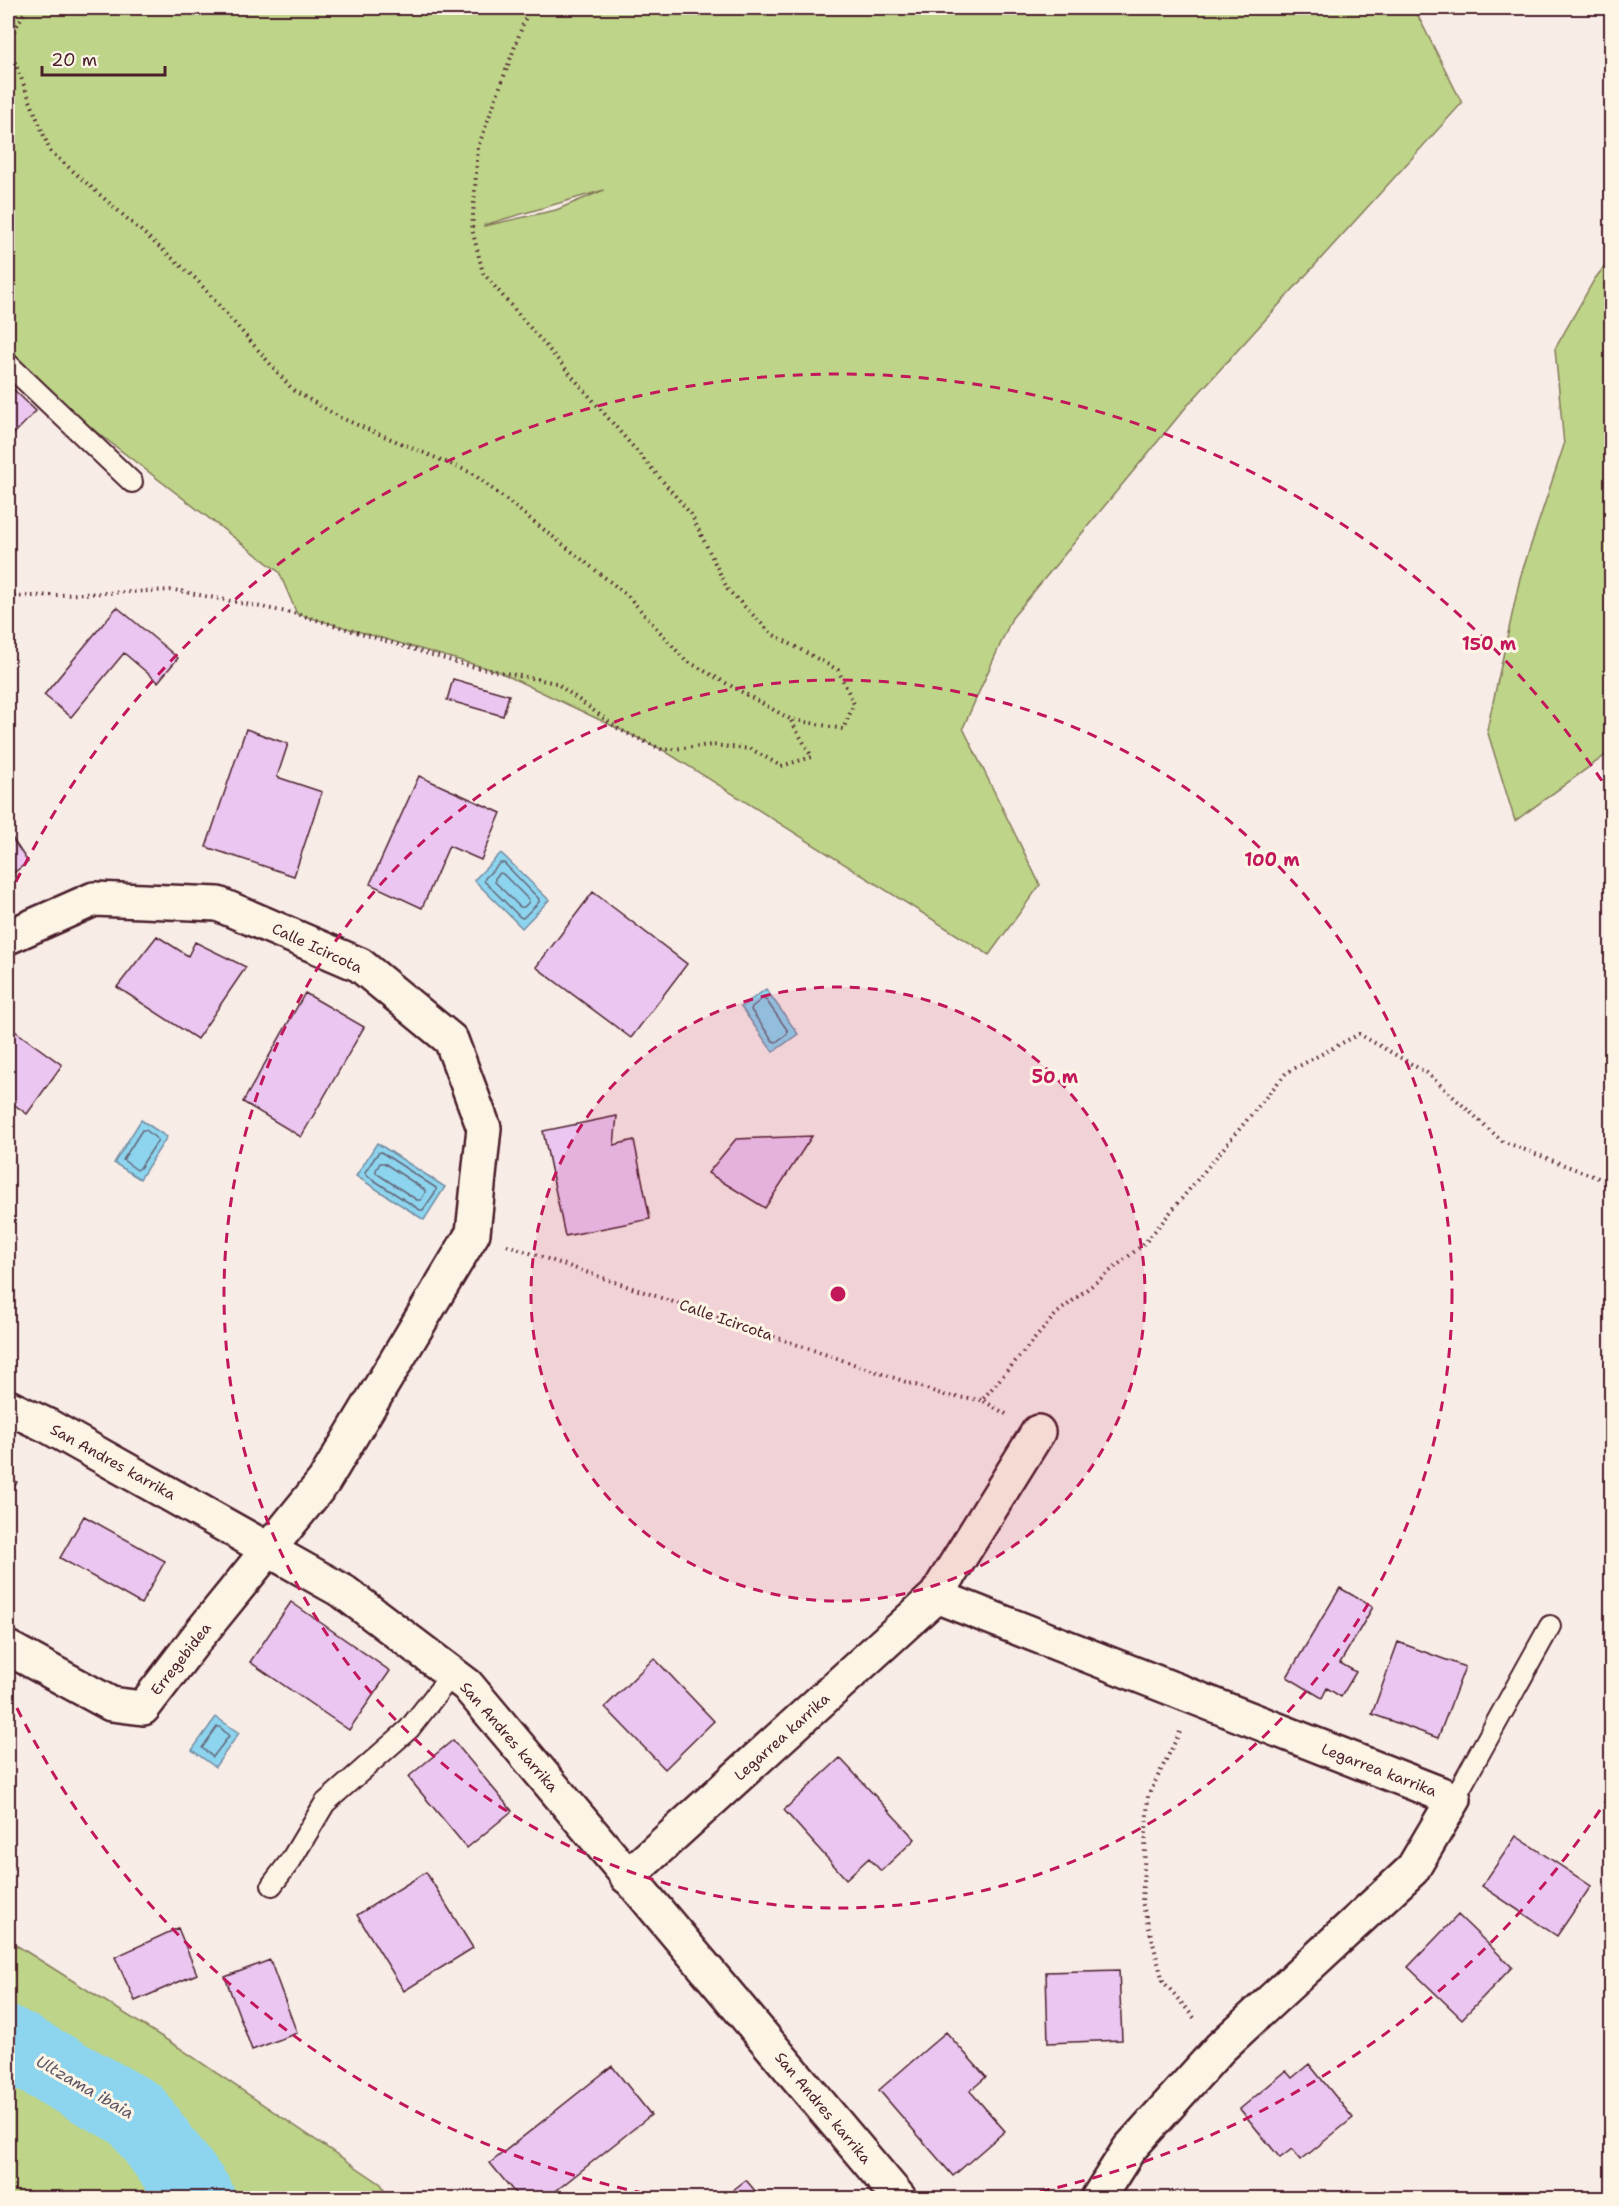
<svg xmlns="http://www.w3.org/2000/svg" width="1619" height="2206" font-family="'Shantell Sans',sans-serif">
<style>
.green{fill:#bed489;stroke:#847a5a;stroke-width:1.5;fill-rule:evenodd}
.water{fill:#8dd4ee;stroke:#728ca0;stroke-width:1.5}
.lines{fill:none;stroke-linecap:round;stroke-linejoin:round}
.shore{stroke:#656779;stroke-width:1.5}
.river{stroke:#8dd4ee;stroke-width:74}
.building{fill:#eac6f0;stroke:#4a1f2b;stroke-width:1.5}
.service-casing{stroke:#4a1f2b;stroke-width:24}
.minor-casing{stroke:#4a1f2b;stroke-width:38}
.tertiary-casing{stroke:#4a1f2b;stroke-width:38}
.path{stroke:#4a1f2b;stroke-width:4;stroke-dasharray:1.5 4.5;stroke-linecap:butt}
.service{stroke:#fcf5e5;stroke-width:20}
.minor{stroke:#fcf5e5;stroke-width:33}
.tertiary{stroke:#fcf5e5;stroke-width:33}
.ring{fill:none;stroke:#c2185b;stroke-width:3;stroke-dasharray:10 8}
.labels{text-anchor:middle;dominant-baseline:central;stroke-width:6;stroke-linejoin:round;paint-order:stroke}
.street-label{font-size:15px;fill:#4a1f2b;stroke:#fcf5e5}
.water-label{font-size:16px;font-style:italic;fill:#5e5566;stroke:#fcf5e5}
.centre{fill:#c2185b;stroke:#fcf5e5;stroke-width:3}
.ring-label{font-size:18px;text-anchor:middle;font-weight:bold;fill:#c2185b;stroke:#fcf5e5;stroke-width:6;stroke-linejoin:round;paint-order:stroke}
</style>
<rect width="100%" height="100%" fill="#f8ece7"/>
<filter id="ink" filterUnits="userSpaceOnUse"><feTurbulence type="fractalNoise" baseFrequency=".0167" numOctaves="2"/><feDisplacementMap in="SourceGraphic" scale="12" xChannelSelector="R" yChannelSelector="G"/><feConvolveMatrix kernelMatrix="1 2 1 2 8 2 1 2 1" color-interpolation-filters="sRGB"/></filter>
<g filter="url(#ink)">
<!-- green -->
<path class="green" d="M8,8H1414L1462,103L1187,406L1012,618L963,728L1040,885L989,955L663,750L497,671L297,614L279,572L8,364ZM604,190L556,210L484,226V225Z
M1611,258V751L1515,821L1487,730L1520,578L1564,445L1555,349L1594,280Z
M8,1940L178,2047L381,2184L389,2198H8Z"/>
<!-- water -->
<path class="water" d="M501,853L549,900L522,928L474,880Z
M766,989L798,1034L773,1052L741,1007Z
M141,1120L167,1137L140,1179L114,1163Z
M377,1143L445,1187L424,1220L356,1176Z
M216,1717L239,1733L215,1767L192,1750Z"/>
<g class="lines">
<!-- shore -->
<path class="shore" d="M500,863H504L539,899V902L523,918L520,917L484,881L485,878Z
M500,873L503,874L528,899L529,902L524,907H520L495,882V878Z
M762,999L766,1000L788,1031L787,1034L776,1042L773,1041L751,1010L752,1007Z
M142,1130H146L158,1140L140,1168L137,1170L123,1160Z
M381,1152L436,1188V1191L423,1210H420L366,1175L365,1172L378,1153Z
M380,1163H384L425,1190V1193L421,1200H417L376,1173V1170Z
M217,1727H220L229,1736L213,1757L202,1748Z"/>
<!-- river -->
<path class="river" d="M8,2043L136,2114L198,2198"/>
</g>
<!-- building -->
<path class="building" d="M8,384L36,411L8,440Z
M117,607L178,658L158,682L124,653L71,717L44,695Z
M453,679L509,695L503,716L447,700Z
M246,729L288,744L277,777L322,792L294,876L206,847Z
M419,776L501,813L481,860L449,846L422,908L370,884Z
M8,832L28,862L8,877Z
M593,892L687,964L631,1038L536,967Z
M157,936L188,956L195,942L246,967L197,1039L117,987Z
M305,993L364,1027L301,1137L243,1102Z
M8,1026L62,1065L27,1114L8,1100Z
M617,1116L614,1145L634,1140L650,1219L565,1236L543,1131Z
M812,1136L765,1208L708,1173L736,1139Z
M8,1477L17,1482L8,1500Z
M84,1516L165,1561L141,1604L60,1558Z
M1340,1588L1373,1607L1340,1663L1356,1672L1341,1697L1327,1688L1322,1698L1287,1677Z
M291,1602L390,1671L349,1730L250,1662Z
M1398,1642L1465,1667L1438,1738L1372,1714Z
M654,1658L714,1721L665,1769L605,1707Z
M453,1740L512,1811L467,1848L408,1777Z
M840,1758L915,1839L881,1871L869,1858L846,1879L784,1810Z
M1516,1836L1591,1886L1557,1936L1482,1886Z
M426,1872L473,1948L404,1991L357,1915Z
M1458,1915L1512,1967L1462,2019L1408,1967Z
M178,1928L197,1974L135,2001L115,1957Z
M270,1960L297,2033L252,2050L225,1977Z
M1119,1970L1122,2040L1048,2043L1046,1972Z
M946,2032L986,2077L970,2091L1005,2131L953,2176L879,2090Z
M1309,2064L1353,2118L1301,2160L1292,2149L1280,2158L1240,2109L1286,2071L1292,2078Z
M612,2066L651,2115L547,2198H519L490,2163Z
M746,2180L761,2198H723Z"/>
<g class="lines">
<defs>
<path id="service" d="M8,364L132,482
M1454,1799L1550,1626
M272,1885L291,1860L325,1803L409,1729L452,1674"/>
<path id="minor" d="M8,937L94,899L218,904L360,965L451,1040L484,1128L473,1233L324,1481L199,1635L143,1708L111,1704L8,1648
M936,1596L1038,1432
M627,1877L936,1596L1454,1799L1412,1870L1220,2048L1129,2149L1098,2198"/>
<path id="tertiary" d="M8,1407L48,1426L344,1592L467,1685L899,2198"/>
</defs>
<!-- service casing -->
<use href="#service" class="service-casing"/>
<!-- minor casing -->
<use href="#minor" class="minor-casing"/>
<!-- tertiary casing -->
<use href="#tertiary" class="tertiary-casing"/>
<!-- path -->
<path class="path" d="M8,41L27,8
M8,45L50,151L196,279L293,390L341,418L472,473L627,595L685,660L790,719L843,729L854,704L838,670L772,634L728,590L691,514L483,273L472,229L478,147L529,8
M8,597L174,590L297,614L465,665L556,683L620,730L663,750L712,745L751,749L781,766L812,757L790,719
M507,1245L947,1396L982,1400
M1006,1414L982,1400L1056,1314L1144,1244L1286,1073L1359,1034L1427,1073L1502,1141L1606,1181L1612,1177
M1180,1732L1148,1796L1142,1902L1163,1981L1196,2020"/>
<!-- service -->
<use href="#service" class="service"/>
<!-- minor -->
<use href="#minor" class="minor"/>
<!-- tertiary -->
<use href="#tertiary" class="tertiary"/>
</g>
</g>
<!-- distance rings -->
<circle cx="838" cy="1294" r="307" fill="#c2185b" fill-opacity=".12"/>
<g class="ring">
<circle cx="838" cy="1294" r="307"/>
<circle cx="838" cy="1294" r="614"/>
<path d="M1610 1795A920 920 0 0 1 1014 2197M662 2197A920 920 0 0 1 8 1690M8 898A920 920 0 0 1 1610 793"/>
</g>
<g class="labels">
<!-- street labels -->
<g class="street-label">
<text transform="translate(317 948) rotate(25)">Calle Icircota</text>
<text transform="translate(726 1320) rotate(19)">Calle Icircota</text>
<text transform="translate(113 1462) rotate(29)">San Andres karrika</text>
<text transform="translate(181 1659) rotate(-52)">Erregebidea</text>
<text transform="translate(509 1737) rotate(49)">San Andres karrika</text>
<text transform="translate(782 1737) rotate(-42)">Legarrea karrika</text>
<text transform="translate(1379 1770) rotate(21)">Legarrea karrika</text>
<text transform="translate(823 2108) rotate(50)">San Andres karrika</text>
</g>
<!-- water labels -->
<g class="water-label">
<text transform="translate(85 2087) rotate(30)">Ultzama ibaia</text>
</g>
</g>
<circle cx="838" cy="1294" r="9" class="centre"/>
<g class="ring-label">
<text x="1489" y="650">150 m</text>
<text x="1272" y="866">100 m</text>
<text x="1055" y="1083">50 m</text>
</g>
<!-- margin -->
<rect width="1619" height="2206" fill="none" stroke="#fcf5e5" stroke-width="30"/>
<rect x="15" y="15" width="1589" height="2176" fill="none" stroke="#4a1f2b" stroke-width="2" filter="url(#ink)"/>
<!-- scale -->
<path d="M42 66v9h123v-9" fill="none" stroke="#4a1f2b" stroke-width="3"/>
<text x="51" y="66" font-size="18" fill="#4a1f2b" stroke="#fcf5e5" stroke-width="4.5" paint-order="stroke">20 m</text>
</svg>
